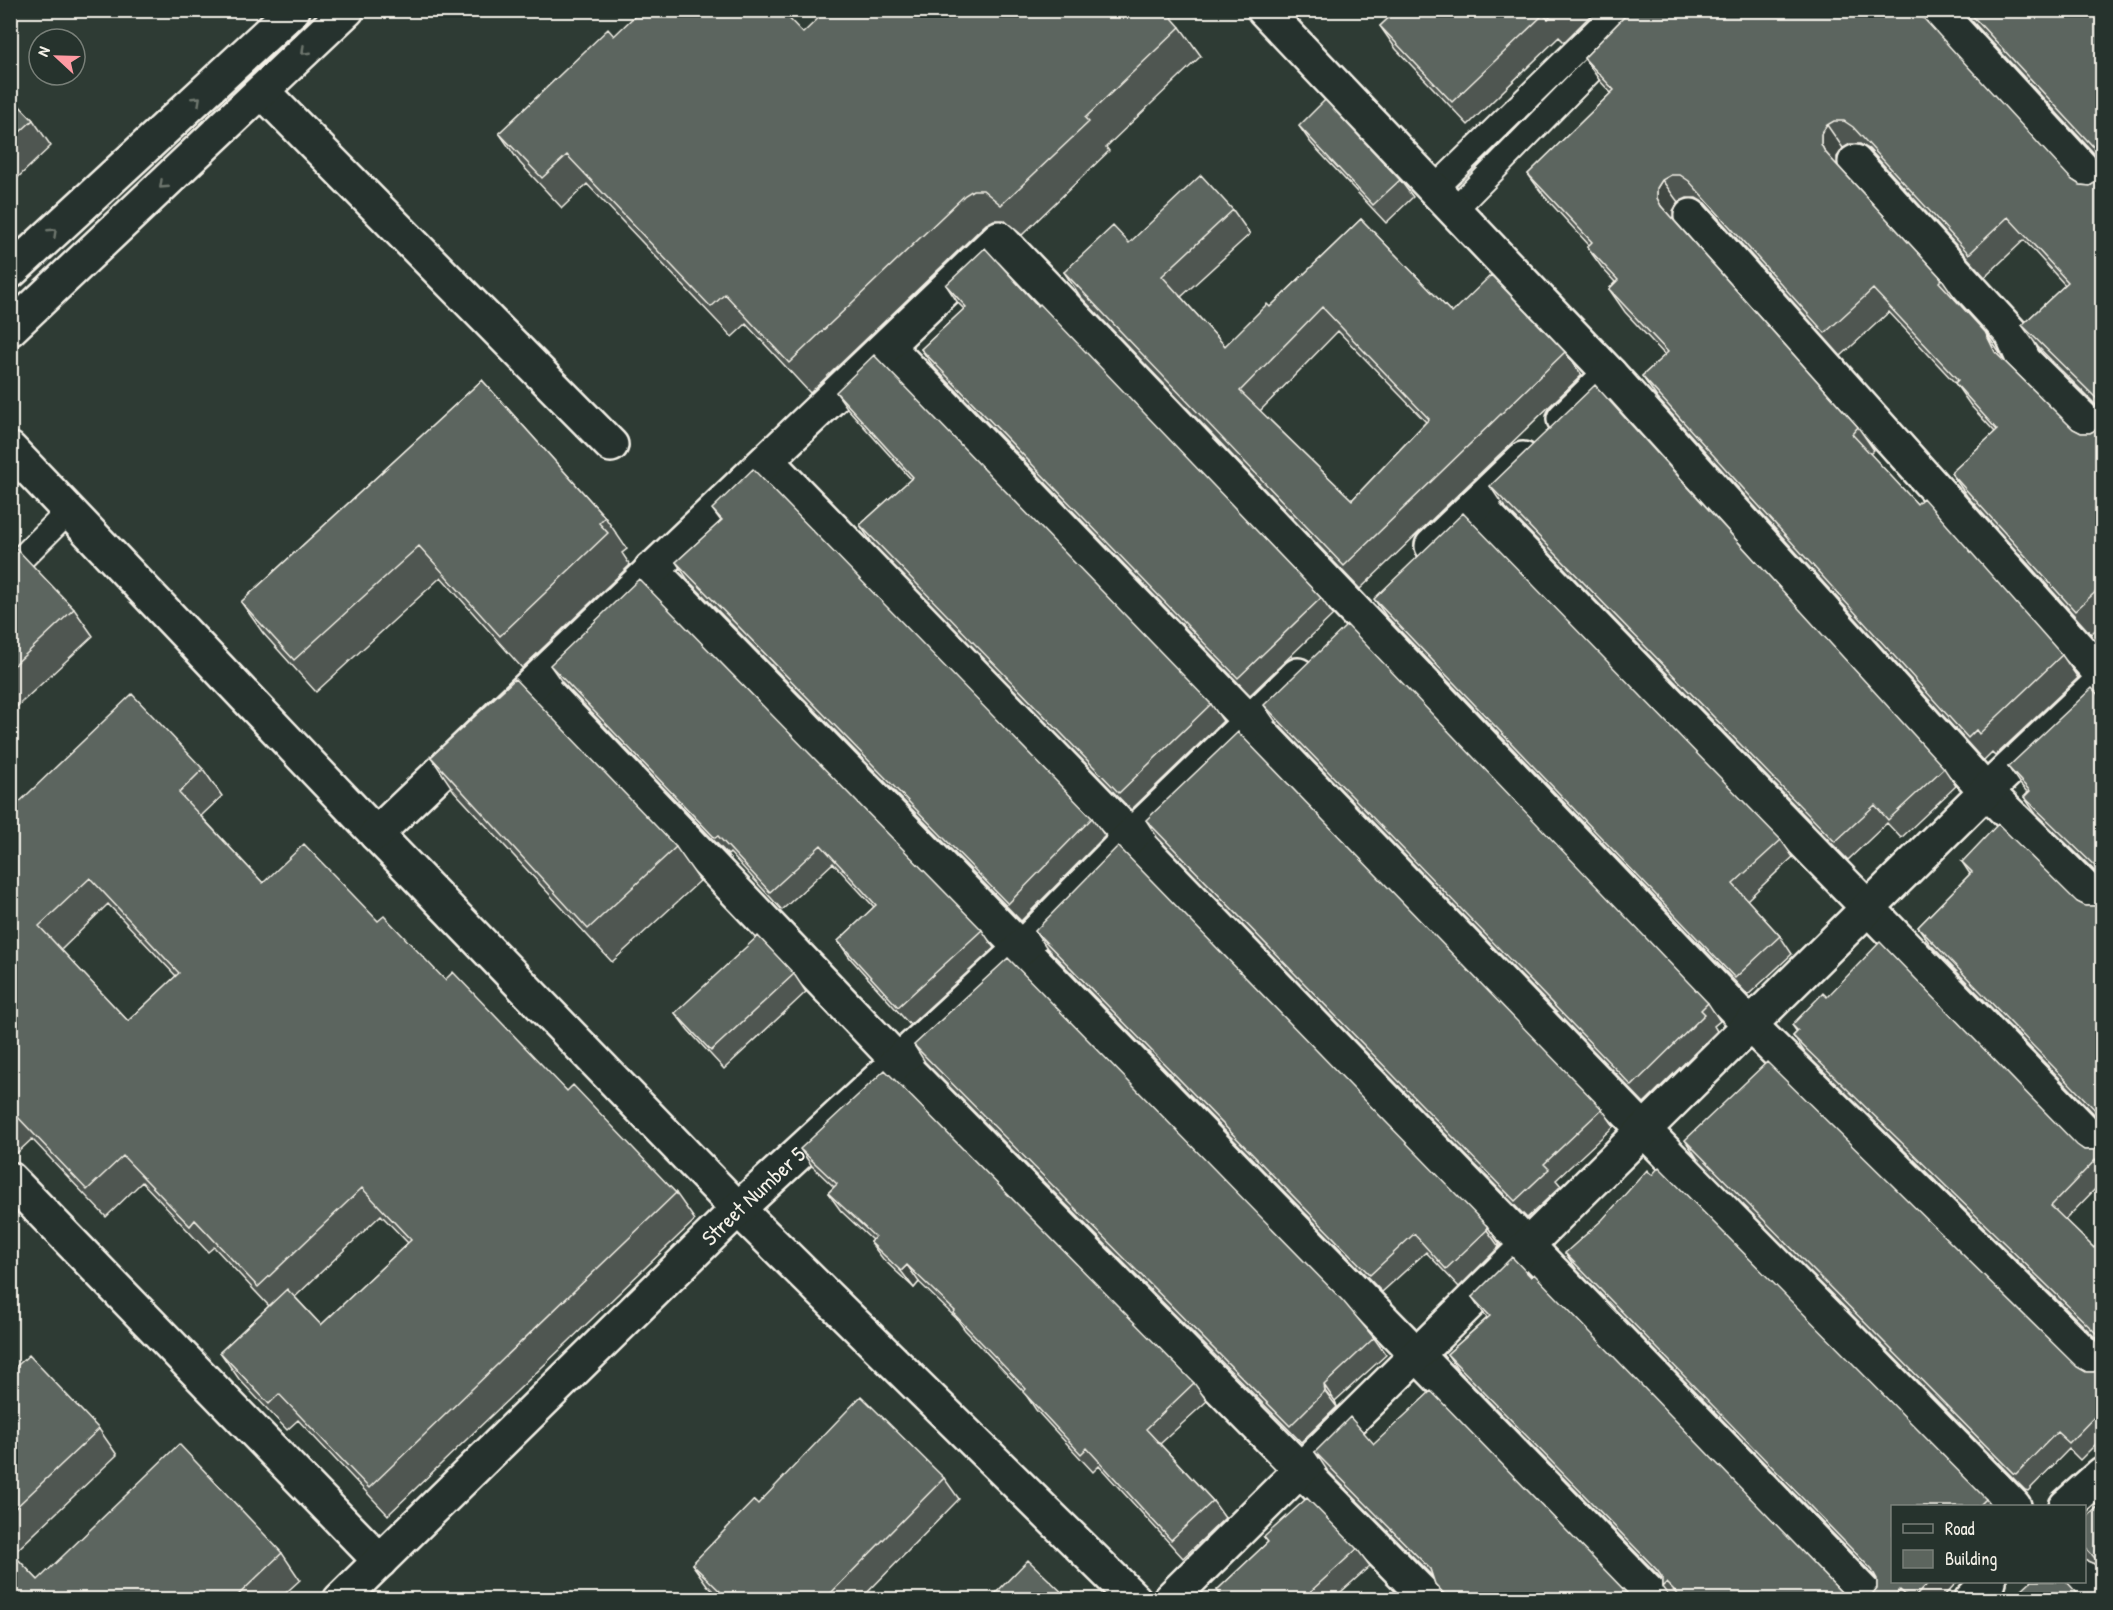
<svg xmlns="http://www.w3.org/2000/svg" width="2113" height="1610" font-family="'Patrick Hand',sans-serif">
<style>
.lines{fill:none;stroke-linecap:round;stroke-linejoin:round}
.service-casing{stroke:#f4f1e8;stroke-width:28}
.minor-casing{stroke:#f4f1e8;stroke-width:38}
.tertiary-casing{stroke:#f4f1e8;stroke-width:38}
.service{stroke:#26332d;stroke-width:24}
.minor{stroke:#26332d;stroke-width:33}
.tertiary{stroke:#26332d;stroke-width:33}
.wall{fill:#4f5751;stroke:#f4f1e8;stroke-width:1.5;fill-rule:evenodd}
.shaded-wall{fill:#404742;stroke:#f4f1e8;stroke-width:1.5}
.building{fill:#5c655e;stroke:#f4f1e8;stroke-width:1.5;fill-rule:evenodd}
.oneway{stroke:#6e766e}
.labels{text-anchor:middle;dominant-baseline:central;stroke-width:5;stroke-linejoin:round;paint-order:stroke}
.street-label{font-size:22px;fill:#f4f1e8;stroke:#26332d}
</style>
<rect width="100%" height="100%" fill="#2e3b34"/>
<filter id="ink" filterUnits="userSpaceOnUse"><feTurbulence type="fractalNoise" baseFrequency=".0167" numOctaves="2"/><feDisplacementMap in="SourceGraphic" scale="12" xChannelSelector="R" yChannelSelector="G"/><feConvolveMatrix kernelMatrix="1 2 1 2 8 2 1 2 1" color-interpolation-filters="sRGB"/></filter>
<g filter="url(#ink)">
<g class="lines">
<defs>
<path id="service" d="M1434,189L1617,10
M1454,210L1650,10
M10,570L69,511"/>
<g id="minor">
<path d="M1264,10L1610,374L1986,791L2102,905"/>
<path d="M1936,10L2102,190"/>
<path d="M262,91L611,445"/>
<path d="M1855,162L2012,334L2024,361L2102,438"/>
<path d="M1691,216L2102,675"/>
<path d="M887,346L1646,1132L2014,1506"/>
<path d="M1564,419L1610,374"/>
<path d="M10,449L376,834L738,1209L1135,1600"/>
<path d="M767,461L1871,1600"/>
<path d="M1476,504L2102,1149"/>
<path d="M1432,546L1523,459"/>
<path d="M651,569L1656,1600"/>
<path d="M536,682L897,1060L1429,1600"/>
<path d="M376,834L999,238L1751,1026L2102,1371"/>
<path d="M10,1179L380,1561"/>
<path d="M2066,1506L2102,1474"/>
<path d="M2084,1578L2102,1596"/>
<path id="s1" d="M340,1600L738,1209L1020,949L1131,836L1298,675"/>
<path d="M1169,1600L1986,791L2102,681"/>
<path d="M1971,1600L1989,1582"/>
</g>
<path id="tertiary" d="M10,272L293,10
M10,329L347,10"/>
</defs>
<!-- service casing -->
<use href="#service" class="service-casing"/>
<!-- minor casing -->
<use href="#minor" class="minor-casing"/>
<!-- tertiary casing -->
<use href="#tertiary" class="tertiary-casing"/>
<!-- service -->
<use href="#service" class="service"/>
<!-- minor -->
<use href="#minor" class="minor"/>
<!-- tertiary -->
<use href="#tertiary" class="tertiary"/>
</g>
<!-- wall -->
<path class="wall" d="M1397,10H1596L1564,42L1559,37L1468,125L1396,49L1380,26Z
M1631,10L2072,180L2080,185L2090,186L2098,181L2103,175V412L2038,347L2022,325L2065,285L2024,240L1985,277L1869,149L1860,144H1850L1843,148L1837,157V165L1942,279L1958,302L1985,332L2003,360L2073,429L2081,433H2090L2100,428L2103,423V623L2091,634L1967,496L1951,473L1995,432L1971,406L1955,383L1889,312L1841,356L1705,203L1696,198H1687L1678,202L1673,211V219L1858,427L1874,450L1870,454L1917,504L2062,655L2078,678L1995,756L1992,753L1984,761L1658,399L1642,376L1665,355L1625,312L1609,289L1615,282L1603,269L1587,247L1589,245L1544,196L1528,174L1611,93L1600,81L1584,58Z
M1962,10H2103V163Z
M1180,27L1201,56L1106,147L1109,151L1022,235L1004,220H994L986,224L810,393L746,324L732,337L587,184L562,208L520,163L499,133L614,36L803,33Z
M10,96L33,120L51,146L10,185Z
M1299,126L1400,180L1413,197L1386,223L1311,143Z
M1233,210L1250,234L1181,297L1225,346L1270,307L1361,219L1452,313L1565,352L1582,375L1360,589L1080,296L1064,272L1129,243ZM1338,331L1426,422L1352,500L1260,411Z
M946,285L1038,306L1321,598L1333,615L1250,695L933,366L921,349L964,309L958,303Z
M482,380L605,517L627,549L622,553L630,565L522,668L441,577L316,692L263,633L241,602Z
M836,392L1211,704L1223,721L1131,810L872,543L860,525L911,479L848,409Z
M1490,486L1944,768L1956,786L1901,838L1887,823L1848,860L1502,504Z
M712,509L1092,818L1105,836L1021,921L688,580L676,562L721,521Z
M10,553L74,609L93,636L10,713Z
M1374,599L1781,840L1793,857L1747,900L1780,936L1792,954L1748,995L1386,616Z
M550,665L982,930L994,948L910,1025L850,958L838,941L874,907L833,863L782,910L730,853L728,855L562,682Z
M2103,700V879L2036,814L2024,797L2028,793L2020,784L2008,767Z
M1264,705L1708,1003L1720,1021L1714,1026L1717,1031L1644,1103L1276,722Z
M431,757L676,847L700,881L612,962L454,791Z
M203,769L222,796L201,816L263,883L378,921L445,980L567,1091L676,1193L695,1220L388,1515L298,1420L287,1430L239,1379L220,1352L269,1306L214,1247L208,1252L142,1182L106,1217L32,1139L17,1153L10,1146V811ZM108,904L176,976L128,1021L61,950ZM381,1215L408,1243L321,1325L295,1297Z
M1146,820L1602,1109L1614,1126L1556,1180L1561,1186L1527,1218L1157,837Z
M1962,862L2077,902L2085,906H2095L2103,901V1123L1930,944L1918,927L1970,874Z
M1035,931L1487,1226L1499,1243V1247L1459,1287L1426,1252L1382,1292L1047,948Z
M794,974L806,992L724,1069L688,1030L675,1013Z
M1827,997L2084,1150H2094L2103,1146V1181L2065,1220L2094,1248L2103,1240V1345L1805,1053L1793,1036L1797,1032L1792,1025Z
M914,1045L1374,1338L1386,1355L1335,1401L1337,1407L1301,1442L925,1062Z
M1685,1140L2077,1367L2086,1372H2094L2103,1368V1437L2080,1460L2069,1449L2028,1491L2025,1490L1697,1158Z
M800,1149L1194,1383L1207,1401L1160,1444L1213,1501L1225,1518L1183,1558L1099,1466L1093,1472L1036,1410L1024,1392L965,1330L957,1319L919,1282L914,1288L883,1259L870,1242L872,1240L841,1211L828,1193L834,1187L812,1166Z
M1565,1253L1986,1499L1991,1506H1893L1941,1599H1865L1871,1596L1877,1588V1579L1577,1270Z
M1531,1277L1845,1596L1852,1599H1671L1662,1587V1579L1459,1371L1447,1354L1487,1318L1472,1297Z
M10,1372L99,1429L117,1455L13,1554L38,1580L282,1553L300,1580L279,1599H10Z
M1374,1444L1630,1596L1637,1599H1446L1435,1584L1433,1577L1327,1470L1315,1452Z
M944,1478L959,1499L861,1599H721L707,1585L692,1564L758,1504Z
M2103,1502V1571L2097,1565L2085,1560V1519Z
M1264,1537L1357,1549L1370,1566L1333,1599H1223L1217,1590L1268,1542Z"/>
<!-- shaded-wall -->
<path class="shaded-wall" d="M1827,125L1843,148L1837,157V167L1825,152L1821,144V134Z
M1662,180L1678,202L1673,211V220L1661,206L1657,198V188Z
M1985,332L2001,355L2011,374L1995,352Z
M1487,1226L1499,1243V1247L1487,1230Z
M907,1265L919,1282L914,1288L901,1271Z
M1324,1385L1335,1401L1337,1407L1325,1391Z
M1930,1581H1958L1941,1599H1913Z"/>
<!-- building -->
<path class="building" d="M641,10H781L803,33L827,10H1165L1180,27L1085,118L1089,122L1001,205L983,190H973L965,195L789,363L725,294L711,307L567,155L542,178L499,133L608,29L614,36Z
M1397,10H1557L1548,19L1543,15L1452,102L1380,26Z
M1631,10H1905L1908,14L1912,10H1916L2072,180L2080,185L2090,186L2098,181L2103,175V408L2100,402L2022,325L2068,282L2008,217L1969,254L1853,127L1844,121H1834L1827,125L1821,134V144L1825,152L1942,279L1939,282L1985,332L1995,352L2073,429L2081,433H2090L2100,428L2103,423V585L2075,611L1951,473L1997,430L1955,383L1958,380L1873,289L1825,333L1689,181L1680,175H1671L1662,180L1657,188V198L1661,206L1858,427L1852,434L1917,504L1923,498L2062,655L1979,734L1976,730L1968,738L1642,376L1668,352L1609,289L1618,280L1587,247L1592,242L1528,174L1614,90L1584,58Z
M1967,10H2103V160L2100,154Z
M10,96L33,120L10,141Z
M1325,100L1400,180L1373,205L1299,126Z
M1201,175L1233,210L1162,276L1225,346L1267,304L1270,307L1361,219L1452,313L1491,275L1565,352L1344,566L1064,272L1113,226L1129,243ZM1322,307L1429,419L1352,500L1240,391Z
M985,248L1038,306L1040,304L1321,598L1238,678L921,349L966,307L946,285Z
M874,355L1211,704L1119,793L860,525L913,477L836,392Z
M482,380L605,517L599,523L608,533L500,636L419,546L294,660L241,602Z
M1595,385L1944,768L1888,820L1875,805L1835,842L1490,486Z
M753,469L1092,818L1008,904L676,562L722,520L712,509Z
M1463,513L1781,840L1733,884L1780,936L1735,978L1374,599Z
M16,548L74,609L10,669V553Z
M639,579L982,930L898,1007L838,941L876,905L821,845L770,892L718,836L715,838L550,665Z
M1347,625L1708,1003L1701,1010L1705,1014L1632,1086L1264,705Z
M515,679L676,847L588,929L431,757Z
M2092,688L2103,700V874L2024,797L2030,791L2008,767Z
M132,694L203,769L179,793L263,883L304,844L378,921L384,916L445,980L453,972L567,1091L573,1085L676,1193L369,1488L279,1394L269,1404L220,1352L287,1289L321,1325L411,1240L362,1188L258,1287L195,1220L190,1226L123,1156L87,1190L13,1112L10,1114V811ZM90,878L179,973L128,1021L39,926Z
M1238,732L1602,1109L1544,1164L1549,1169L1515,1201L1146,820Z
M1998,824L2077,902L2085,906H2095L2103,901V1118L1918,927L1972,872L1962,862Z
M1118,846L1487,1226V1230L1446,1269L1414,1234L1370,1275L1035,931Z
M758,936L794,974L711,1051L675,1013Z
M1880,942L2077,1145L2084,1150H2094L2103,1146V1152L2051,1206L2094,1248L2103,1240V1340L1793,1036L1798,1031L1792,1025L1823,993L1827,997Z
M1008,958L1343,1301L1374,1338L1324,1385L1325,1391L1290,1426L914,1045Z
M1767,1062L2077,1367L2086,1372H2094L2103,1368V1408L2069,1443L2057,1432L2016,1474L2013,1473L1685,1140Z
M885,1070L1194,1383L1146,1429L1213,1501L1171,1540L1087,1448L1081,1454L1023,1392L1026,1389L953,1313L955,1311L907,1265L901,1271L870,1242L875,1237L828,1193L837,1184L800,1149Z
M1659,1167L1986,1499L1979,1506H1893V1581H1930L1913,1599H1910L1900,1590L1892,1599H1865L1871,1596L1877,1588V1579L1872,1570L1565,1253L1602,1220L1647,1170L1652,1175Z
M1512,1257L1531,1277L1534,1274L1845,1596L1852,1599H1682L1666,1583L1662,1587V1577L1657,1570L1447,1354L1490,1316L1472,1297Z
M29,1355L99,1429L10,1513V1372Z
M1431,1391L1630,1596L1637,1599H1449L1435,1584L1430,1569L1315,1452L1350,1417L1374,1444Z
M861,1396L944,1478L825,1599H728L692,1564L754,1500L758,1504Z
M179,1444L282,1553L234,1599H10V1551L38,1580Z
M1307,1498L1357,1549L1311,1591L1318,1599H1225L1217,1590L1268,1542L1264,1537Z
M2103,1502V1567L2085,1547V1519Z
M1028,1560L1069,1599H990Z
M2031,1581H2066L2077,1593L2086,1597H2094L2103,1593V1599H2011Z"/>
<!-- one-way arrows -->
<defs><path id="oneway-chevron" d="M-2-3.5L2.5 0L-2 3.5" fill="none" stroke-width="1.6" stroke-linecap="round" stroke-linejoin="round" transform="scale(1.5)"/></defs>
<g class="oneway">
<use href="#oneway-chevron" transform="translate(305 51) rotate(136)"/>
<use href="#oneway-chevron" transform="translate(197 100) rotate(-43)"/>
<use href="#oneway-chevron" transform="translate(163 185) rotate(137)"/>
<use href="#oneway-chevron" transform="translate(53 232) rotate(-43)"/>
</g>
</g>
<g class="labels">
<!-- street labels -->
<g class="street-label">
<text stroke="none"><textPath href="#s1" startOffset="578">Street Number 5</textPath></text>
</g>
</g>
<!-- margin -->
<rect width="2113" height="1610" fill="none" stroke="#26332d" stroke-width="36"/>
<rect x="18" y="18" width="2077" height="1574" fill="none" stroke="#f4f1e8" stroke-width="2" filter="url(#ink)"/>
<!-- legend -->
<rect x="1891" y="1505" width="195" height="78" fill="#26332d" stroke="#787f78" stroke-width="1.5"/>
<rect x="1903" y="1524" width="30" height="9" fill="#26332d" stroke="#787f78" stroke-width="1.5"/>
<text x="1945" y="1535" font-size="18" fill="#f4f1e8">Road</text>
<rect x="1903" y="1550" width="30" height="18" fill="#5c655e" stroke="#787f78" stroke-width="1.5"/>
<text x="1945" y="1565" font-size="18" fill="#f4f1e8">Building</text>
<!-- north arrow -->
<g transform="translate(57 57) rotate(292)"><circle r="28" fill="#26332d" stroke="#787f78" stroke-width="1.5"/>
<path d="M0-4.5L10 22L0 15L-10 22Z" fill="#ff9aa2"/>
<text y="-9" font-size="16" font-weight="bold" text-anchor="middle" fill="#f4f1e8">N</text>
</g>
</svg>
